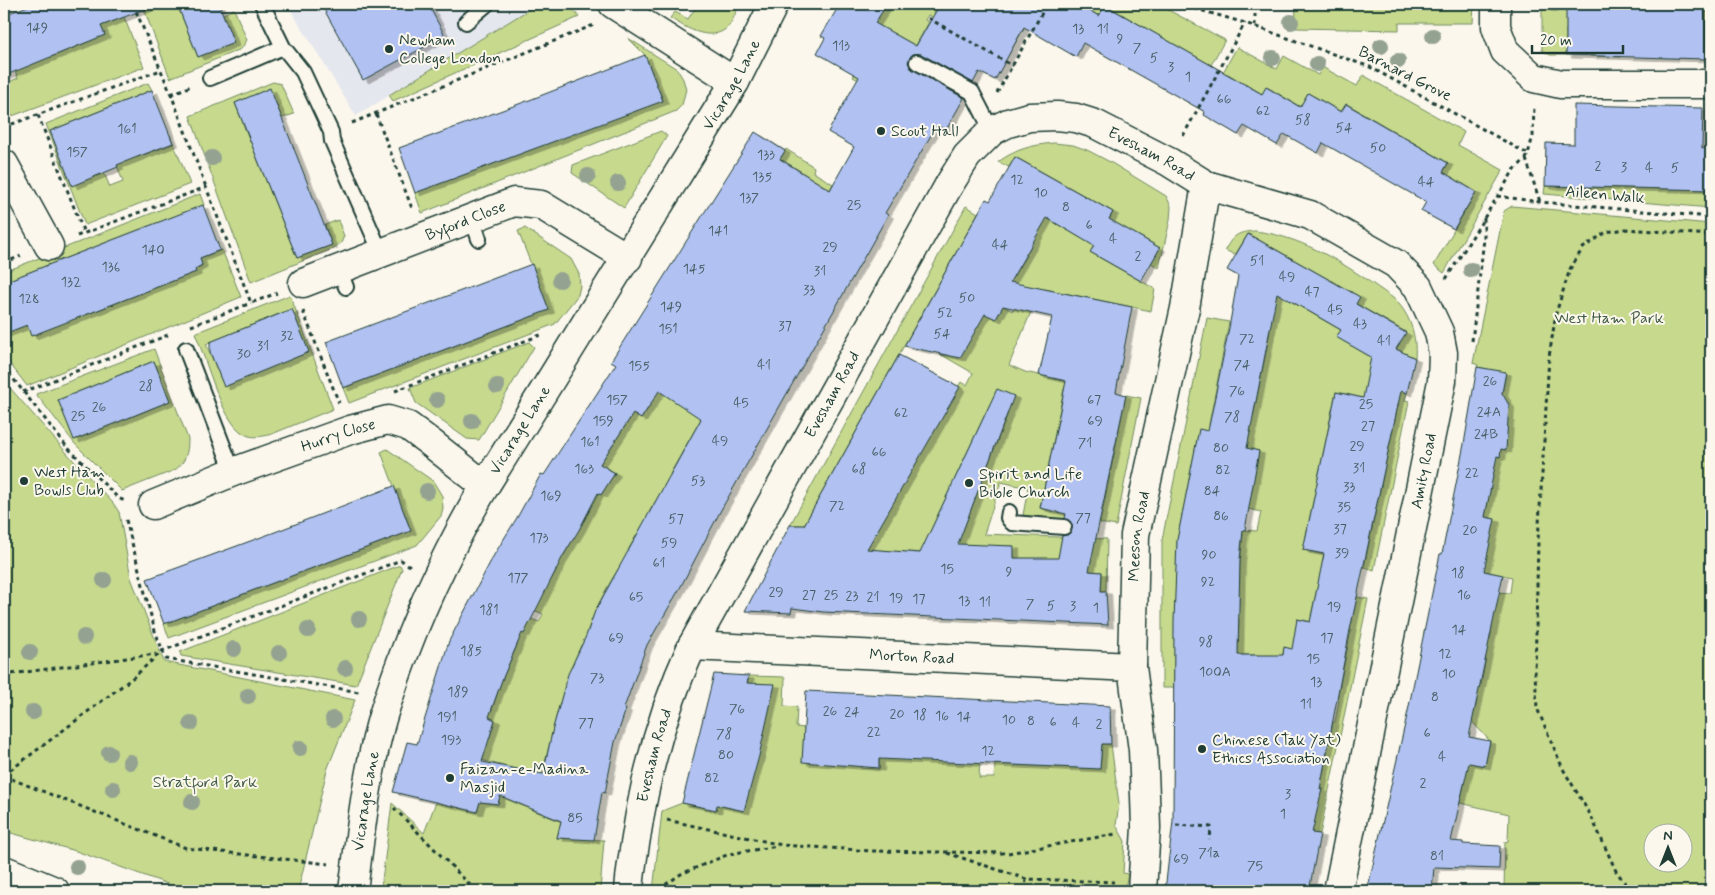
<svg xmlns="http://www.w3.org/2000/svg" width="1715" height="895" font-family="Mynerve,sans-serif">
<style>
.built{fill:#e5e7ee}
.green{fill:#c6d98d;stroke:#728b60;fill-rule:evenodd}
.building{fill:#b1c1f1;stroke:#1f3d34;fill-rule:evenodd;filter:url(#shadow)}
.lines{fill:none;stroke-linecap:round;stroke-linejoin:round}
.service-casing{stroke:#1f3d34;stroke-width:18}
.minor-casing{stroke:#1f3d34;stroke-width:31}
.secondary-casing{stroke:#1f3d34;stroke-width:31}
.path{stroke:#1f3d34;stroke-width:3;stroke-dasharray:4 4;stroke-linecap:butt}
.service{stroke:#fbf7ec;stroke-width:14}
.minor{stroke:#fbf7ec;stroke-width:28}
.secondary{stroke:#fbf7ec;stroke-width:28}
.tree{fill:#94a291}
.poi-dot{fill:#1f3d34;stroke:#fbf7ec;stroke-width:2}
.labels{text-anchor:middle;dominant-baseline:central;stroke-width:4;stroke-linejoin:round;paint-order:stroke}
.number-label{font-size:14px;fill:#445e63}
.poi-label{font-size:16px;fill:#1f3d34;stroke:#fbf7ec;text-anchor:start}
.street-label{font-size:16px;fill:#1f3d34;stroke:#fbf7ec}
.park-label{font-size:16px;fill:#405c46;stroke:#fbf7ec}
</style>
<defs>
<filter id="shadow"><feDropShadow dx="5.5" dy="3" stdDeviation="0" flood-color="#0004"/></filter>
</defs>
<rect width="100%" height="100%" fill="#fbf7ec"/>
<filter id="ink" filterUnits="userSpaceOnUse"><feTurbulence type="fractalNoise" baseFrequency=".02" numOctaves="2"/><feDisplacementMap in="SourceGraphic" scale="10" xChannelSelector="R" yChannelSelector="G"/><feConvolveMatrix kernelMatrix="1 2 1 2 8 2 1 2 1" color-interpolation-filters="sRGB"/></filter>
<g filter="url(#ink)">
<!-- built -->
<path class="built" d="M287,4H538L356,116Z"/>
<!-- green -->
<path class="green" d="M142,4H177L198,57L234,43L223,14L234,9L247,40L241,49L170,78Z
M538,4H569L579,17L393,101L389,95Z
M698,4H711L728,9L730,4H739C736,11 734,19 729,26C712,44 686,28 670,18L675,12L688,19Z
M887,4H981L1024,28L1006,59L928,15L925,20L929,22L887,96L853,77L859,67L875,23Z
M1078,4H1157L1225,40L1189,104L1186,101L1155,34L1106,5L1099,16Z
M1259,4H1474L1473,23H1399V30L1295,28L1296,8L1259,7Z
M1542,4H1551V11L1711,12V59L1645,57L1622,31L1621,57L1590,56L1566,29V55H1550L1542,50Z
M124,17L144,67L4,119V84L18,78L11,61L51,57L105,35L101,26Z
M628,38L677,69L683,79L686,89L682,105L676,111L422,213L415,193L663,100L645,55Z
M1237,47L1277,69L1284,56L1318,75L1322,67L1357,86L1363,75L1464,132L1458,145L1503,170L1444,273L1434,265L1476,192L1443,173L1448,163L1347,104L1341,112L1308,93L1300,107L1267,87L1262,94L1228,74H1222Z
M273,82L281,84L294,114L282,118L270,89L235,103L297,258L332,245L325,225L338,220L344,236L341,243L332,249L251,282L190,116Z
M148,83L152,90L50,131L72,185L104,173L110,187L123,182L114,157H138L173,144L170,135L190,184L85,225L46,124Z
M661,131L667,136L624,208L572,173L573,165Z
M1054,143L1073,145L1087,150L1110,162L1166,196L1171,206L1170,220L1159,268L1151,263L1160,248L1109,220L1113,212L1015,157L1009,167L998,162C1016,149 1032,145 1054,143Z
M786,149L814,167L813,172L833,184L670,474L694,487H664L649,512L666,538L642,526L628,550L631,552C614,572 596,606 587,632L611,644L581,645C564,683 554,723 545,763L572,773L538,793L534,810L561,821L557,838L604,840L600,891H382L381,888L392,803L424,833L436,802L477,812L480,802L498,804L506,767L475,758L485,736L490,737L495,720L480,715L466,702L492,710L501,682L518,643L492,635L531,619L539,622L543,614L534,610L557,569L533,557L540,544L564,555L571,543L548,532L582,520L584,521L590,510L567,498V473L601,495L615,473L600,464L633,414L641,419L650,406L626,370L664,394L800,171L780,159Z
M1545,186L1711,190V208L1544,194Z
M200,194L204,205L4,282V272Z
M966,206L978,213L804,525L953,395L961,382L967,385L973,373L940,354L967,304L996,319L1003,306L1012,311L1019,299L989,264L1013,277L1028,252L1043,216L1094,245L1090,252L1155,289L1151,311L1045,289L1031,312L1009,365L1025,372L1092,387L1091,394L1064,389L1040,508L1067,514L1065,523L1023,515L1028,488L1001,482L984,534L1107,539L1106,591H1101L1102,572L1086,571L1014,558L1013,546H999L925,553L865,550L800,525H790ZM990,404L1008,413L962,533L930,532Z
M1512,206L1711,224V891H1504L1505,842L1508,841L1509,814L1460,803L1464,785L1465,762L1485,766L1490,741L1462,711L1474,713L1477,701L1448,695L1451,678L1481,685L1486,657L1456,651L1460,633L1490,640L1492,627L1462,620L1498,592L1510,593L1512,577L1488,572L1473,571L1495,519L1485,517L1490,490L1482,487L1489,455L1500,457L1501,449L1505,450L1509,405L1507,402L1501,400L1506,373L1477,367L1478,365L1473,363L1504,211ZM1652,832H1682V862H1652Z
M525,228L571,259L579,274L580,286L578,295L555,324L349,403L343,388L549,310L518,231Z
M1255,231C1307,237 1352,269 1393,298C1410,313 1417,336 1415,358L1396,349L1406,332L1356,304L1359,297L1248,234L1235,255L1225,250C1233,235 1238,232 1255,231Z
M222,250L241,297L27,386L4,356V334L27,325L32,336L42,333L38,321H68L83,316L196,272L195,269L202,266L200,258Z
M1243,280L1266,287L1341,330L1337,337L1387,366L1397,390L1407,393L1405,400L1409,401L1374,570L1364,567L1399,400L1363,398L1336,392L1303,550L1330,556L1317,589L1311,616L1351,625L1357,597L1368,599L1320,834L1310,833L1322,789H1320L1333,722H1335L1339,700L1337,699L1351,630L1298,619L1311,653L1284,648L1281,664L1258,655H1232L1238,650L1239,619L1213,606L1239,605L1240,564L1243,534L1217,531L1243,530L1257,531L1261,512L1248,509L1259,451L1233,446L1199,430L1177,542L1174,688H1162V540L1207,318L1229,322L1209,425L1250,433L1270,331L1256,314L1232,309Z
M290,295L333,409L272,434C265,436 256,438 249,436C223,430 206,357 195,333ZM291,309L309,352L224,386L206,344Z
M529,342L534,347L479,440L467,439L416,403L410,388Z
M154,349L188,439C188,452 186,462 175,470L122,491L75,444L36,394ZM154,361L170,401L75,440L58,400Z
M4,381L73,460L113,503L119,512L131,578L164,662L355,700L327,770L298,891H187L76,851L4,831Z
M1126,395L1141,398L1116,526L1100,523Z
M387,449L433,481L442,496L443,508L441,516L417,545L169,638L164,624L411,531L381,452Z
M400,565L402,569L356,685L181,656L180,652Z
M749,676L785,677L784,706L797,707L796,727L804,728L861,757V768L879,769L881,732L981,737L979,778H994L995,764L1100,769L1102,744H1111L1119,804L1116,825L1125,841L1123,873L1128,874L1124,891H653L662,811L682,803L715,810L717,805L744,811L751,782L747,685Z"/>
<!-- building -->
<path class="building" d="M33,4H153V6L101,26L105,35L4,76V15Z
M177,4H219L234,43L198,57Z
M321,4H428L445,36L363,80Z
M840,4H887L875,23L916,46L940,4H1078L1099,16L1105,5L1262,94L1266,87L1300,107L1308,93L1341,112L1346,104L1448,163L1443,172L1476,192L1454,229L1421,211L1426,202L1323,143L1318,153L1284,134L1277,145L1244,126L1238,135L1204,115L1205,112L1083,43L1076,57L1024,27L995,80L979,72L973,83L921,54H913L908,62L912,69L964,98L946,130L937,125L885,213L888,215L721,510L680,588L647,645L624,708L626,709L615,742L605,793L602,792L594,840L557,838L561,821L500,796L498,804L480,802L477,812L393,792L407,742L417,744L449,641L494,555L518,516L541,474L544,475L616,364L611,361L755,132L785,151L780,159L830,190L854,147L828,132L859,77L817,53L825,38L821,36ZM659,391L701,419L595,611L586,636L568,674L553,728L543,774L482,762L495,720L489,717L502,680L522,633L524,634L563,556L579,530L598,493L601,495L615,473L600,464L633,414L641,419Z
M1566,4H1705V59L1566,55Z
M645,55L663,101L415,193L399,148L527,101Z
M270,88L332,245L297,258L235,103Z
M152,90L173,143L117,165L118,167L72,186L50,131Z
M1574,105L1703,108L1702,148H1711V190L1545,186L1546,143L1574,144Z
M1015,157L1113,212L1109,219L1160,248L1141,281L1090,252L1094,246L1047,218L1010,282L1132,307L1116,392L1126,395L1089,571L1102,572L1101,591H1106L1108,625L823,612L792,608L791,613L745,611L790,525H804L899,355L960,387L867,549L920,553L997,389L1014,396L958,544L1014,546V558H1058L1062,536L1067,535L1071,532L1072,524L1065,518L1066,514L1040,508L1066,381L1039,375L1052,317L1003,306L996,319L985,314L960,358L904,346L986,199L990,201Z
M203,205L220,250L200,258L202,265L195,269L196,272L31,336L27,325L4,334V282Z
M1248,234L1360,297L1356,304L1406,333L1396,349L1415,358L1407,393L1401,391L1350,630L1320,789H1322L1312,833L1320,834L1309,891H1165L1173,821L1174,621L1177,540L1199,429L1208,431L1229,328L1238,276L1227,270ZM1277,293L1341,330L1336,337L1371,357L1363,398L1336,392L1303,550L1324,554L1310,622L1297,619L1292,649L1284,647L1283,655H1238L1240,560L1243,530H1245L1259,451L1247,448Z
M532,264L549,310L343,388L326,342Z
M292,309L309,352L224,387L210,352V342Z
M154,361L170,401L74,440L58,400Z
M1477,367L1506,372L1502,393L1509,405L1506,450L1501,449L1500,457L1497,456L1485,517L1495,519L1484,571L1503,575L1469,737L1490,741L1485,766L1469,763L1451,841L1463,842V844L1500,846L1499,869L1434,867L1432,891H1367L1408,711L1440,554H1442L1464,444Z
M394,486L411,531L164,624L147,579L275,532Z
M714,674L749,676L747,683L775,684L759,756L744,811L717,805L716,810L682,803Z
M806,691L1110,706L1111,744H1102L1100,769L879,759V768L802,762Z"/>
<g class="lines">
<defs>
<path id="service" d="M262,4L283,47L303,72L331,132L332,141L381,253
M466,22L487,4
M917,62L972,92L992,131
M210,78L283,47
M472,218L479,239
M339,269L346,287
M186,349L233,472
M1009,512L1008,518L1012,523L1064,527"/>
<g id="minor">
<path d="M613,4L735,82"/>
<path d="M1496,4V27L1505,51L1534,78L1561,84H1711"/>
<path d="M4,164L49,246"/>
<path id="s1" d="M303,283L514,202L541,205L628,258"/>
<path id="s2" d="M153,505L233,472L350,430L388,420L408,426L431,443L485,486"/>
<path id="s3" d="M692,646L1132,667"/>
<path id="s4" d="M629,891C630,873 633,856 636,838C646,771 664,707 692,646L949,185L967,156L992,131L1008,123L1029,117L1057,116L1076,118L1095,124L1169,162L1206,185L1310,215L1396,264L1418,287L1439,332L1443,353L1442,381L1338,891"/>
<path id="s5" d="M1142,891L1146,828L1145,796L1143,750L1132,667L1135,535L1185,308L1206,185"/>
</g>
<g id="secondary">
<path d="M4,870L55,891"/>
<path id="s6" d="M353,891C360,836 366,780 380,726C384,710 390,695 395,679C419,610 448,549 485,486L735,82L774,4"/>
</g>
</defs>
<!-- service casing -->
<use href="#service" class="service-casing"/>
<!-- minor casing -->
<use href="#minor" class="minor-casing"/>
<!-- secondary casing -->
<use href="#secondary" class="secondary-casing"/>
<!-- path -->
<path class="path" d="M133,4L171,94L206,187
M1179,4L1245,23L1370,67L1528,154
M928,18L1013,66
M1255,26V4
M997,93L1047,4
M171,94L191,86
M376,114L413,211
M38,115L84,233
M352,123L594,25
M4,127L161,70
M1183,136L1245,23
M1526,159L1540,202
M1497,196L1540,202L1711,217
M77,236L206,187L251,303L277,293
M4,263L21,256
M1446,279L1514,170L1526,159L1528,154L1533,136L1534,106
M303,311L339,403
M191,326L251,303
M1472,341L1484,239V218
M4,367L67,447L118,498L125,501
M395,391L543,334
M23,392L168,335
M126,520L155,631L166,659L359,692
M4,675L156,654
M4,775L135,676L162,651L401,560L410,566
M4,776L186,848L329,864
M394,808L476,891
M667,820L782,845L873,851L1008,853L1116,834
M1176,825L1211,827L1210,840
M947,853L1026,879L1114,882
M659,889L681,874L729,854L778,846
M1025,891L1026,879
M1631,891L1616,871L1591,816L1563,769L1537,708L1535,674L1538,541L1549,357L1556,313L1570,269L1583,248L1606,232L1626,229L1711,235"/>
<!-- service -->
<use href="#service" class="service"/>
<!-- minor -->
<use href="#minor" class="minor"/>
<!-- secondary -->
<use href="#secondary" class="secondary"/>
</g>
<!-- trees -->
<g class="tree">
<circle cx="1291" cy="22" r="8"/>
<circle cx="1433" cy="36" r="8"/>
<circle cx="1381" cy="46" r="8"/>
<circle cx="1273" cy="58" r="8"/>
<circle cx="1398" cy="61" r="8"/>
<circle cx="1317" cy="64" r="8"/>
<circle cx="212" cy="158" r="8"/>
<circle cx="588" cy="176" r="8"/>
<circle cx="618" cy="183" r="8"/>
<circle cx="1471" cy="270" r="8"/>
<circle cx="560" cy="280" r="8"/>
<circle cx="497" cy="386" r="8"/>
<circle cx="437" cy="400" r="8"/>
<circle cx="472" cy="421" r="8"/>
<circle cx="427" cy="491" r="8"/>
<circle cx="104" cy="580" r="8"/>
<circle cx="359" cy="619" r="8"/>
<circle cx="308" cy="630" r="8"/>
<circle cx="84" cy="637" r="8"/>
<circle cx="234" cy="649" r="8"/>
<circle cx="30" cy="652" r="8"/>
<circle cx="279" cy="653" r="8"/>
<circle cx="345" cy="668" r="8"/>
<circle cx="248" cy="696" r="8"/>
<circle cx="33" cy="712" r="8"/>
<circle cx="333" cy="719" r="8"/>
<circle cx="191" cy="723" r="8"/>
<circle cx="300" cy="748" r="8"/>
<circle cx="109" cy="753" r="8"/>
<circle cx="130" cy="762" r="8"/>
<circle cx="113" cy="789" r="8"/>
<circle cx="192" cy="802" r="8"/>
<circle cx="77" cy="867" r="8"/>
</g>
</g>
<!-- markers -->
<g class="poi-dot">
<circle cx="389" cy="49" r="5"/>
<circle cx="881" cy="131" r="5"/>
<circle cx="24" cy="481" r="5"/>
<circle cx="969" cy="483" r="5"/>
<circle cx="1202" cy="749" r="5"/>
<circle cx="450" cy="778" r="5"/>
</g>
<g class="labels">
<!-- number labels -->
<g class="number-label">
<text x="37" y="28">149</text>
<text x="1078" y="29">13</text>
<text x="1103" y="29">11</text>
<text x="1120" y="39">9</text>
<text x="841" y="46">113</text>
<text x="1137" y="48">7</text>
<text x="1154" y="58">5</text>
<text x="1171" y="67">3</text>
<text x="1188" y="77">1</text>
<text x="1224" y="99">66</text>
<text x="1263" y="111">62</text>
<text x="1303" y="120">58</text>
<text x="1344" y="128">54</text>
<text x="127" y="129">161</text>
<text x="1378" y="148">50</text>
<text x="77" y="152">157</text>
<text x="766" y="155">133</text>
<text x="1598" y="166">2</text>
<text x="1624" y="167">3</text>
<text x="1649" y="168">4</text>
<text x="1675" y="168">5</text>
<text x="762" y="177">135</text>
<text x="1017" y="180">12</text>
<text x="1426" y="182">44</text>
<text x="1041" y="193">10</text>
<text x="749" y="198">137</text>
<text x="854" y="205">25</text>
<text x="1066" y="207">8</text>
<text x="1089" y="225">6</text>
<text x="718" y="231">141</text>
<text x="1113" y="239">4</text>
<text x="1000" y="245">44</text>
<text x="830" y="247">29</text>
<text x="153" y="250">140</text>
<text x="1138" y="256">2</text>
<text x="1257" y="261">51</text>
<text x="111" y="267">136</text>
<text x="694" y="269">145</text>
<text x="820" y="271">31</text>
<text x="1287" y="277">49</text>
<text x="71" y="282">132</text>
<text x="809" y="290">33</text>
<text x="1312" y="292">47</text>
<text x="967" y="298">50</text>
<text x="29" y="299">128</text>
<text x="671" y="307">149</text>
<text x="1335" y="310">45</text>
<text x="945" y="313">52</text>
<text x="1360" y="324">43</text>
<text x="785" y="326">37</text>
<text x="668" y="329">151</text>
<text x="942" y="334">54</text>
<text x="287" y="336">32</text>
<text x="1247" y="339">72</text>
<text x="1384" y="341">41</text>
<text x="263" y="346">31</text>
<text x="244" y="354">30</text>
<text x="764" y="365">41</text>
<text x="1242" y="365">74</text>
<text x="639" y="366">155</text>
<text x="1490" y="381">26</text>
<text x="146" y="386">28</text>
<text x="1237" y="391">76</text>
<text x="617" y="400">157</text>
<text x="1094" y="400">67</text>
<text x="741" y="403">45</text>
<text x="1366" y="404">25</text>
<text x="99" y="407">26</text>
<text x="1489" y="412">24A</text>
<text x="901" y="413">62</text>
<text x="78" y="416">25</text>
<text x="1232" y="417">78</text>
<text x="603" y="421">159</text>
<text x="1095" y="421">69</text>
<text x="1368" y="426">27</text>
<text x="1486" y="434">24B</text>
<text x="720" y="441">49</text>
<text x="590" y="442">161</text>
<text x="1085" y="443">71</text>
<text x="1357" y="446">29</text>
<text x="1221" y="448">80</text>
<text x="879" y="452">66</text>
<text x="1359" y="468">31</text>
<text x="584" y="469">163</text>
<text x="859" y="469">68</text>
<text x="1223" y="470">82</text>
<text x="1472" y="473">22</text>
<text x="698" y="481">53</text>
<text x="1349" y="487">33</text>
<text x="1212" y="491">84</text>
<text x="551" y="496">169</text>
<text x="837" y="506">72</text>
<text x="1344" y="507">35</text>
<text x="1221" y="516">86</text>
<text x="1083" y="518">77</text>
<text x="676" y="519">57</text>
<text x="1340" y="529">37</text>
<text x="1470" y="530">20</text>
<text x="539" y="538">173</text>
<text x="669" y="543">59</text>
<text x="1342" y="553">39</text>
<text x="1209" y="555">90</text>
<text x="659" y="563">61</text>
<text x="947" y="569">15</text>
<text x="1009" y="572">9</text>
<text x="1458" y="573">18</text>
<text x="518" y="578">177</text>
<text x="1208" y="582">92</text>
<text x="776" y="592">29</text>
<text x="809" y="595">27</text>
<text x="831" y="595">25</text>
<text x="1464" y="595">16</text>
<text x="852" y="596">23</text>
<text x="636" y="597">65</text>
<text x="873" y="597">21</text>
<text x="896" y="598">19</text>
<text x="919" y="599">17</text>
<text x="964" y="601">13</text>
<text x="985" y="602">11</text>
<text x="1030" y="604">7</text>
<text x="1051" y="606">5</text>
<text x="1073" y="606">3</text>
<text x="1334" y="607">19</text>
<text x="1096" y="608">1</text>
<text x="489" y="610">181</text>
<text x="1459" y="630">14</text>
<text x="616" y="638">69</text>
<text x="1327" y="638">17</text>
<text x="1206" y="642">98</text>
<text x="471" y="651">185</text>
<text x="1445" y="654">12</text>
<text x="1313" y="659">15</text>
<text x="1215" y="672">100A</text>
<text x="1449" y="674">10</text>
<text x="597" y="678">73</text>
<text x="1316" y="682">13</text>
<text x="458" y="692">189</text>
<text x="1435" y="697">8</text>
<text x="1306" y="704">11</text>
<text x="737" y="709">76</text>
<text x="830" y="711">26</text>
<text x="852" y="712">24</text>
<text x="897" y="714">20</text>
<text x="920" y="715">18</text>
<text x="942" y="716">16</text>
<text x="447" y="717">191</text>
<text x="964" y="717">14</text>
<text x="1009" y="720">10</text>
<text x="1031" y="721">8</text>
<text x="1053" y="722">6</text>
<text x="586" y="723">77</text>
<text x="1076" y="723">4</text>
<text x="1099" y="724">2</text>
<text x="874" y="732">22</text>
<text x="1427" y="733">6</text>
<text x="724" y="734">78</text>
<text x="451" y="740">193</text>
<text x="988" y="751">12</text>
<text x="726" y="755">80</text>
<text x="1442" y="757">4</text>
<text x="712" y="778">82</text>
<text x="1423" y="783">2</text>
<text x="1288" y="794">3</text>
<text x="1283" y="814">1</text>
<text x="575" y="818">85</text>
<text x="1209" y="853">71a</text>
<text x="1437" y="856">81</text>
<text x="1181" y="859">69</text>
<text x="1255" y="866">75</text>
</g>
<!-- poi labels -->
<g class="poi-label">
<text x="399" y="40">Newham<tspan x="399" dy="18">College London</tspan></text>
<text x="891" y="131">Scout Hall</text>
<text x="34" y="472">West Ham<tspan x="34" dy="18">Bowls Club</tspan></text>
<text x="979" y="474">Spirit and Life<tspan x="979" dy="18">Bible Church</tspan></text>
<text x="1212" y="740">Chinese (Tak Yat)<tspan x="1212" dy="18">Ethics Association</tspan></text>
<text x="460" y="769">Faizan-e-Madina<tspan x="460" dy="18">Masjid</tspan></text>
</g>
<!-- street labels -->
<g class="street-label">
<text transform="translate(1405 74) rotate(27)">Barnard Grove</text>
<text stroke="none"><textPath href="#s6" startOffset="901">Vicarage Lane</textPath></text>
<text stroke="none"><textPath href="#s4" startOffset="1022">Evesham Road</textPath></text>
<text transform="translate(1605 195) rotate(5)">Aileen Walk</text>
<text stroke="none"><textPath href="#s1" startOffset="174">Byford Close</textPath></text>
<text stroke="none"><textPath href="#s4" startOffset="542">Evesham Road</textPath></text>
<text stroke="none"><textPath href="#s6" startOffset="496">Vicarage Lane</textPath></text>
<text stroke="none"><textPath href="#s2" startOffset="198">Hurry Close</textPath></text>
<text transform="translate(1424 471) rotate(-79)">Amity Road</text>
<text stroke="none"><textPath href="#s5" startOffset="356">Meeson Road</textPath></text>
<text stroke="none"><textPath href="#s3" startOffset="220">Morton Road</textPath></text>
<text stroke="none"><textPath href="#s4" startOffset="138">Evesham Road</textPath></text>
<text stroke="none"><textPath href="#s6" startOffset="91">Vicarage Lane</textPath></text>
</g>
<!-- park labels -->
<g class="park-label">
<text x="1609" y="318">West Ham Park</text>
<text x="205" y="782">Stratford Park</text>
</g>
</g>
<!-- margin -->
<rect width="1715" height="895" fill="none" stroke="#fbf7ec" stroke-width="20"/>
<rect x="10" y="10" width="1695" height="875" fill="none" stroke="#1f3d34" stroke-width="2" filter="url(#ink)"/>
<!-- north arrow -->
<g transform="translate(1668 848)"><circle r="24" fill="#fbf7ec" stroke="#a3ada2"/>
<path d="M0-4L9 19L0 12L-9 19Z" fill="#1f3d34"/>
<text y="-8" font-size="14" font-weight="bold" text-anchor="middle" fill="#1f3d34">N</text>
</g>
<!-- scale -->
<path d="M1532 45v8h91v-8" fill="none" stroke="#1f3d34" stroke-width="2.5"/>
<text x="1540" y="45" font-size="15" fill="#1f3d34" stroke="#fbf7ec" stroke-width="4" paint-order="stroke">20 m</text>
</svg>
